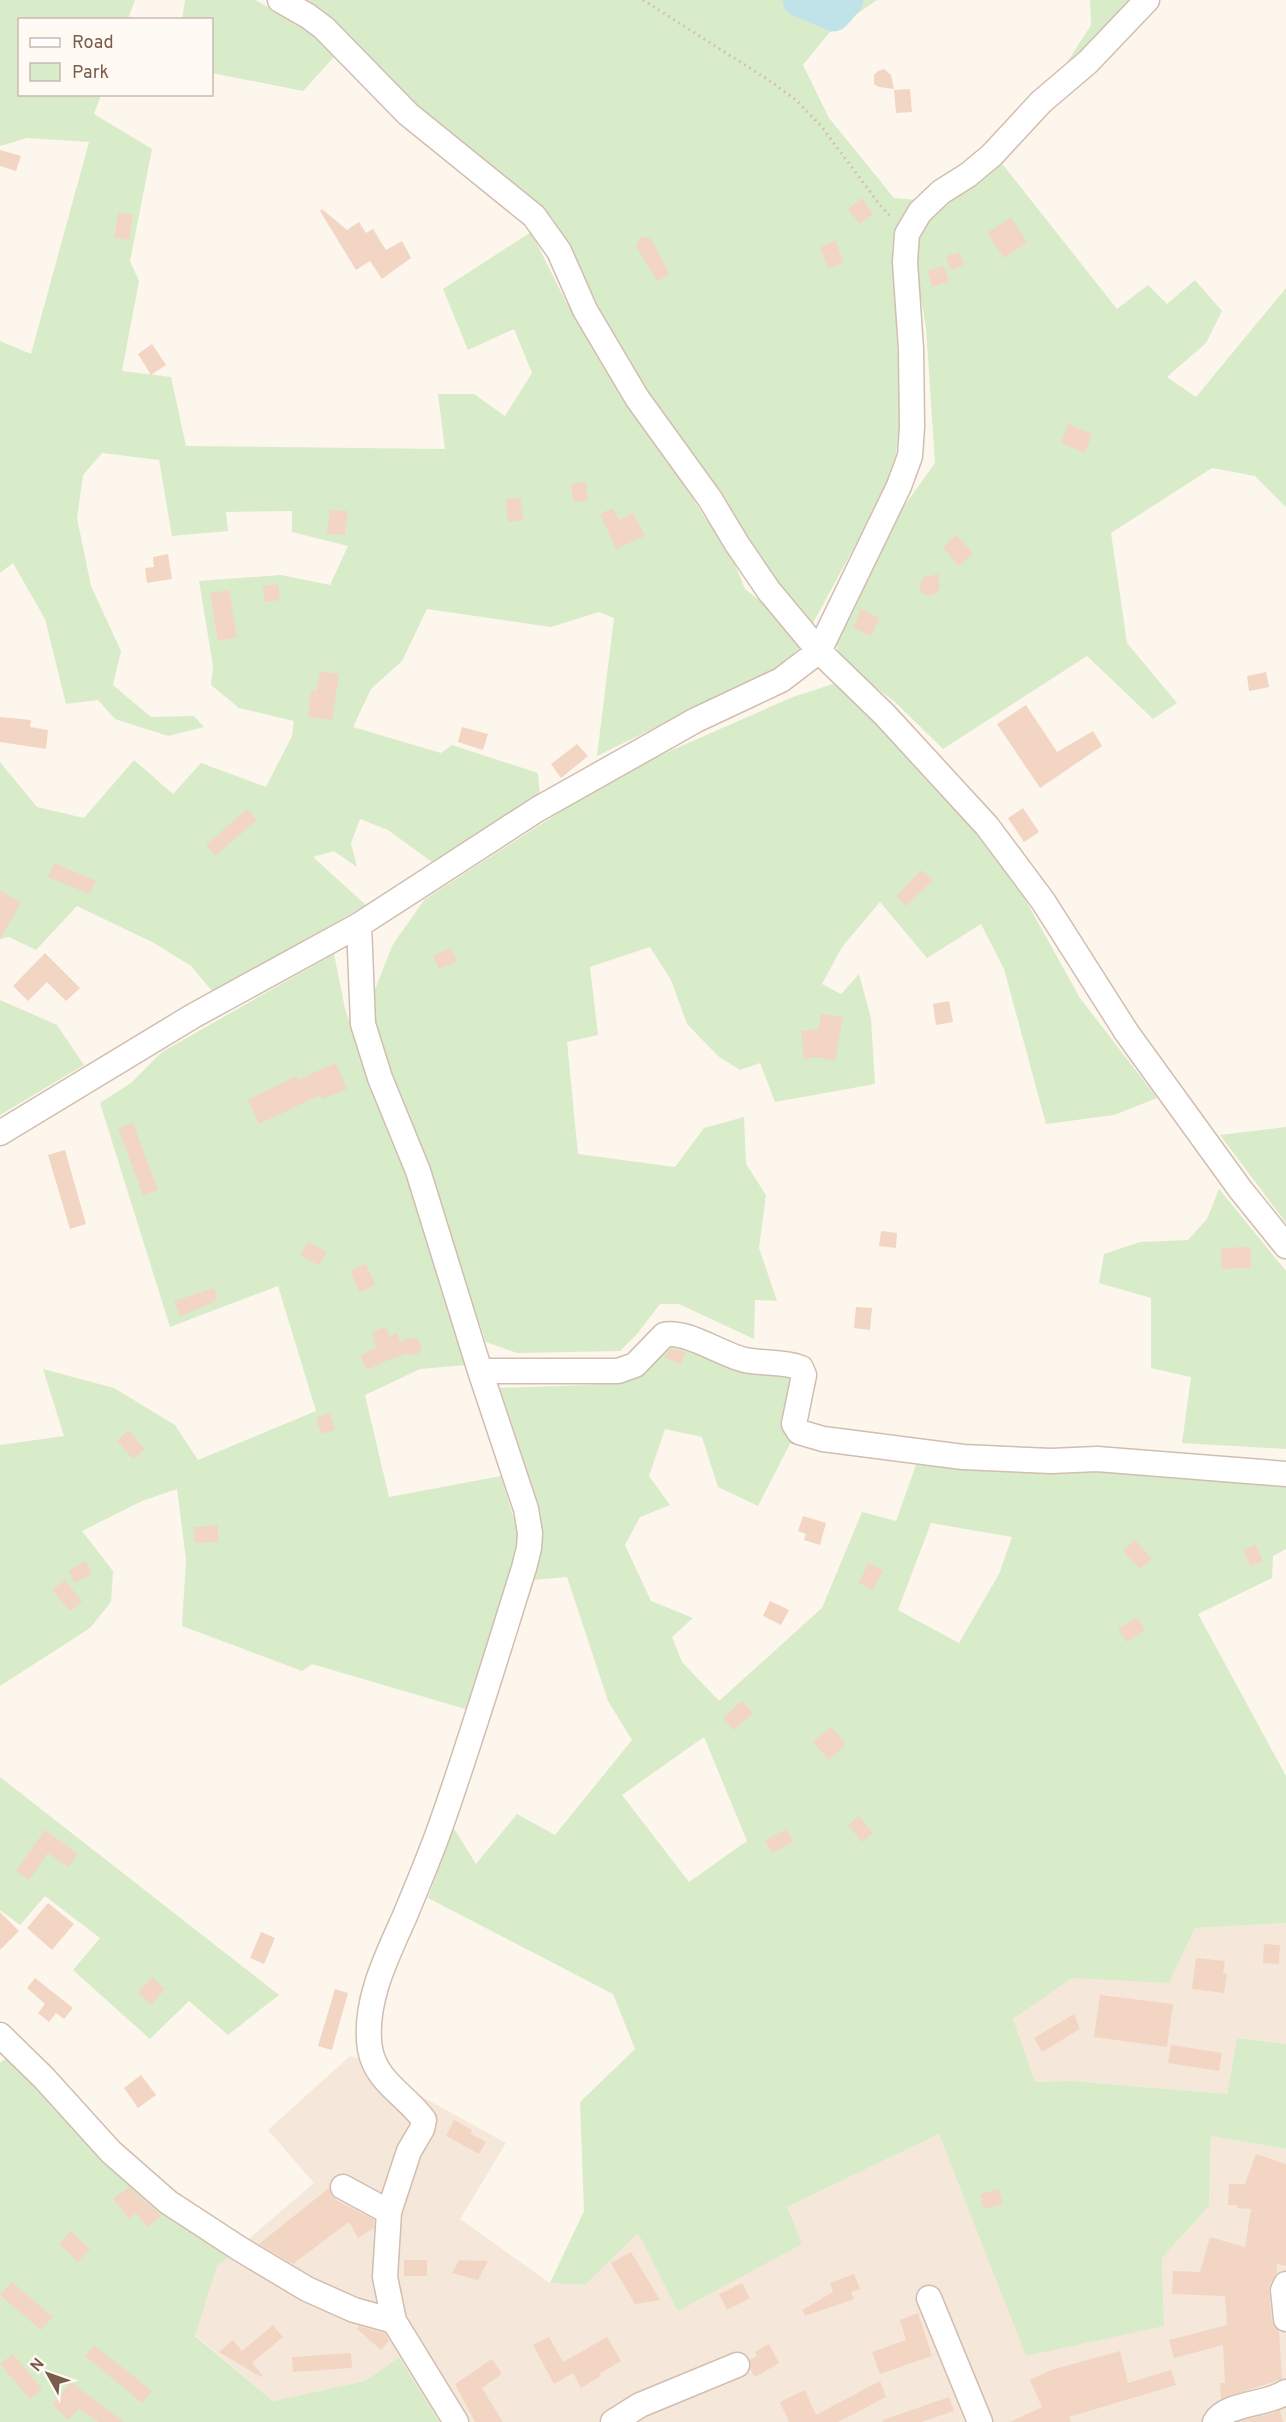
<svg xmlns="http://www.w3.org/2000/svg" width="1286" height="2422" font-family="Overpass,sans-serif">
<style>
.residential{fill:#f5e8da}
.green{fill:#d8ecc9;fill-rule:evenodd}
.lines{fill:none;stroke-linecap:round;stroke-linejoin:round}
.river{stroke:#bfe3e8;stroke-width:33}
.building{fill:#f3d5c3}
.minor-casing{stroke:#d1beb0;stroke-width:27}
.path{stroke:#d9b8a5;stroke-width:3;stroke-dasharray:1.5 4.5;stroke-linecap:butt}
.minor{stroke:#fff;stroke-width:24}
</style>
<rect width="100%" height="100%" fill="#fdf6ec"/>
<!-- residential -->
<path class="residential" d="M1286,1923V2044L1237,2038L1227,2094L1072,2081L1034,2082L1013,2019L1072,1977L1169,1983L1195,1928Z
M350,2056L360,2059L380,2088L392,2080L506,2143L460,2219L550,2283L585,2285L638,2232L787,2207L939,2134L1164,2326L1162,2258L1209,2206L1211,2135L1286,2149V2422H439L399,2357L365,2381L273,2401L195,2335L217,2266L314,2183L268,2130Z"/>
<!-- green -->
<path class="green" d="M0,0H135L128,19L20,20V94L101,95L94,114L152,149L130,261L139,281L122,371L171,377L186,446L445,449L438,394H474L505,416L532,373L514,329L468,350L443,289L531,232L565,300L705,518L725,540L745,589L772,610L801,646L780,667L597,756L614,618L599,612L551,627L427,609L402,661L371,689L353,727L441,753L452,745L538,773L540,797L432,862L388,830L360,819L351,843L357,867L334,851L313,857L366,905L213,992L191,966L154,943L77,906L36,950L9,937L0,939V762L37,807L84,818L134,760L173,794L201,763L266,787L292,736L294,721L239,708L211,685L213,666L199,581L281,575L330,585L348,546L292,532V511L226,512L228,531L172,536L159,460L102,453L83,475L77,518L91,586L121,651L113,685L151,717L194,716L204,727L168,736L115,719L98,700L66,704L45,619L13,563L0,573V341L31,354L89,142L27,138L0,146Z
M185,0H255L305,27L334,57L303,91L212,73V20H182Z
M306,0H877L829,33L803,65L829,118L894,198L916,200L892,248L901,413L893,475L812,625L759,561L721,491L662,415L609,328L582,272L553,219L522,189L431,120L323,10Z
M1090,0H1133L1104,35L1064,67L1091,25Z
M1000,161L1117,309L1148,285L1167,304L1195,280L1222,311L1206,343L1167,377L1196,397L1286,288V507L1255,476L1212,468L1111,533L1127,643L1177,703L1153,719L1087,656L943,749L895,702L842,662L836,643L894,520L935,463L926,328L917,276L919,234L929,215Z
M836,683L921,767L1015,881L1080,998L1157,1098L1114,1115L1046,1124L1004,969L981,924L927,958L880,902L842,947L822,984L841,994L859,974L871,1018L875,1084L775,1102L760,1063L740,1070L718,1056L687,1024L671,980L650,947L590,967L598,1035L567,1042L578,1154L675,1167L704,1128L744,1117L746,1164L766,1195L759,1248L777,1301L755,1300L754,1339L679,1304H660L637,1334L620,1351L517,1353L486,1342L419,1151L379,1047L372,1021L374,992L393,944L425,899L622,772L793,697Z
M334,954L345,1009L410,1185L467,1365L420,1369L365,1395L389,1497L501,1476L516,1526L519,1556L472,1711L312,1664L302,1671L182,1626L186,1559L177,1489L142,1501L82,1531L113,1571L111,1602L90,1628L0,1686V1445L64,1436L43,1369L114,1388L175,1425L198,1460L316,1411L278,1286L170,1327L100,1103L131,1083L162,1052Z
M0,1000L57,1025L84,1065L0,1115Z
M1286,1127V1223L1220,1135Z
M1219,1189L1286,1271V1449L1182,1443L1191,1377L1151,1368V1298L1099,1283L1104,1254L1140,1242L1188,1240L1207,1219Z
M671,1344L747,1372L794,1374L783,1424L791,1442L758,1506L718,1487L702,1437L665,1429L649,1476L670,1505L640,1517L625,1545L651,1601L693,1618L672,1637L682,1662L719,1701L822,1608L862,1512L896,1521L917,1462L1096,1466L1286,1480V1549L1273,1556L1272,1578L1198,1614L1286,1776V1923L1195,1928L1169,1983L1072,1978L1013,2019L1035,2082L1072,2081L1227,2094L1237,2038L1286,2044V2149L1211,2136L1209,2206L1162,2258L1164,2326L1026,2356L939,2134L787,2207L802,2244L678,2311L638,2233L585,2285L550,2283L584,2211L580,2102L635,2049L613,1994L428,1898L453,1827L476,1864L517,1814L555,1835L632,1740L608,1701L567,1577L532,1580L498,1388L590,1385L631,1380ZM931,1523L1012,1537L999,1574L959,1643L898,1610ZM704,1737L747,1841L689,1882L622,1795Z
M0,1777L279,1995L228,2035L189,2001L150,2039L73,1970L100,1938L45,1896L20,1925L0,1910Z
M10,2055L229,2256L217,2266L195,2336L273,2401L365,2381L399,2357L439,2422H0V2063Z"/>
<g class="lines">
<!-- river -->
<path class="river" d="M799,0L834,15L847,0"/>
</g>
<!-- building -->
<path class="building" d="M884,69L891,75L894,89L879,87L874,84V75L878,71Z
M910,89L912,112L896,113L894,90Z
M0,150L21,156L16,171L0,166Z
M862,198L873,214L860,224L848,209Z
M322,209L347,230L359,222L366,233L373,229L386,250L402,241L411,258L382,279L370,261L356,270L320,211Z
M118,213L133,215L129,240L114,238Z
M1011,217L1027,242L1004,258L987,233Z
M640,237H647L651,239L670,274L657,281L636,246Z
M836,241L843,263L828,268L820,246Z
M960,252L964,266L950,270L946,256Z
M944,266L949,282L932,287L928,271Z
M152,344L166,365L151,375L138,354Z
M1068,424L1092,434L1085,453L1061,443Z
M586,482L588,500L573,502L571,484Z
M521,498L523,520L508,522L506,499Z
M613,508L619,520L633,513L645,536L616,549L600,514Z
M330,510L348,511L345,535L327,534Z
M956,535L973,553L959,566L943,547Z
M168,554L172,579L147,583L145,568L154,567L153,557Z
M938,574L940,587L937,593L931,596L925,595L920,591L921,581L925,577Z
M278,584L280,600L265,602L263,586Z
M229,590L237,637L218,641L210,593Z
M861,609L880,618L871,636L853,628Z
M320,671L339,674L332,720L308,717L311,690L317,691Z
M1266,672L1269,687L1249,691L1247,676Z
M1026,705L1057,752L1093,731L1102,746L1040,788L997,724Z
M0,717L31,720L30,727L48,730L46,749L0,742Z
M462,727L488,734L483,750L458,742Z
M577,744L588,756L561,778L551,764Z
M1023,808L1039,832L1024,842L1008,818Z
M247,809L257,820L215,856L206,845Z
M54,863L96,881L90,894L48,877Z
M921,870L933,880L906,906L896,896Z
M0,891L21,902L0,940Z
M451,948L457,961L439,969L433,956Z
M45,953L80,988L66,1001L47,982L28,1001L13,986Z
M949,1001L953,1022L936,1025L933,1004Z
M821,1014L843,1017L835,1061L817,1057L804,1059L801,1031L818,1029Z
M336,1063L347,1089L322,1099L320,1095L259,1124L248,1100L296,1076L298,1080Z
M133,1123L158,1190L143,1195L118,1128Z
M65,1150L86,1224L70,1229L48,1155Z
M881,1231L897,1233L896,1248L879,1246Z
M308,1242L327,1252L319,1265L300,1255Z
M1251,1247V1268L1222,1269L1221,1248Z
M366,1264L375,1285L359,1292L350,1271Z
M214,1288L217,1297L214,1302L180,1316L174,1301Z
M856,1307L872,1308L870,1330L854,1328Z
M386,1327L389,1336L397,1333L400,1342L412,1338L417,1339L422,1346L420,1351L416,1355L407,1354L383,1362L367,1370L360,1356L376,1347L372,1332Z
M671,1349L686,1352L681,1364L664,1357Z
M330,1413L335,1430L321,1434L316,1418Z
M128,1430L145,1449L133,1459L117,1441Z
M803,1516L826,1523L820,1545L804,1540L806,1534L798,1531Z
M218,1525V1542L195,1543L194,1527Z
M1135,1540L1152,1559L1140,1569L1123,1551Z
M1255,1544L1263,1560L1251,1567L1243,1551Z
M85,1561L92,1574L75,1583L68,1571Z
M868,1563L883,1570L873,1590L859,1583Z
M65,1580L82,1602L70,1611L52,1590Z
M770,1601L789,1610L781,1625L763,1616Z
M1137,1617L1145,1630L1127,1642L1118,1629Z
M742,1701L753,1713L734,1730L723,1718Z
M831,1727L846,1744L829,1760L813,1742Z
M859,1816L873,1833L862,1842L848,1825Z
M786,1829L793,1842L772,1853L765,1841Z
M45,1830L78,1854L68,1867L48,1853L29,1880L16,1871Z
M48,1903L74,1924L52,1950L27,1928Z
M0,1912L19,1931L0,1950Z
M261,1932L275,1938L264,1964L250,1958Z
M1264,1944L1280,1945L1279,1964L1263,1963Z
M1196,1958L1225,1961L1223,1974H1227L1224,1993L1192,1989Z
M152,1977L165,1989L151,2005L138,1993Z
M35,1978L73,2008L64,2019L56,2013L49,2022L38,2013L45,2004L27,1988Z
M335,1989L348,1993L332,2050L318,2046Z
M1100,1995L1173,2004L1167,2047L1094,2037Z
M1074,2014L1080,2029L1042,2052L1034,2038Z
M1171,2045L1222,2053L1219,2071L1168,2063Z
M141,2075L156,2095L138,2108L124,2088Z
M454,2120L472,2130L471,2134L486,2142L479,2154L446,2136Z
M1256,2154L1286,2164V2266L1277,2264V2273L1270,2284L1269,2291L1272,2321L1279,2331L1282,2379L1221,2399L1220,2383H1225L1223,2345L1174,2358L1169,2340L1227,2325L1225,2296L1172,2294L1173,2271L1200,2272L1210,2237L1245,2247L1251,2209L1237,2208V2205H1228L1229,2184H1245Z
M129,2187L161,2216L147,2227L136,2213L129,2219L113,2199Z
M329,2188L336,2200L374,2220V2228L358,2238L349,2222L293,2264L259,2244Z
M999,2189L1003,2204L984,2209L980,2194Z
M71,2231L90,2249L78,2262L59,2244Z
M631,2252L660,2300L635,2304L611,2263Z
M404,2260H427V2276H404Z
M459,2260L488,2261L478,2280L452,2273Z
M854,2274L860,2289L851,2292L854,2299L805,2316L802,2310L833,2292L830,2283Z
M12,2282L53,2317L41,2330L0,2295Z
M742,2283L750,2298L727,2310L719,2294Z
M918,2313L932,2356L880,2374L872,2352L906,2340L900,2320Z
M273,2325L283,2337L252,2363L263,2376L261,2377L219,2352L233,2340L242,2351Z
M359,2326L385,2333L389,2341L381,2350L357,2329Z
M549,2337L563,2362L607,2337L621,2361L599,2374L601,2376L581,2388L573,2373L554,2384L533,2345Z
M769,2344L779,2363L755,2377L750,2369V2360L757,2356L755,2352Z
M94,2345L152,2391L142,2403L85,2356Z
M1120,2351L1128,2383L1171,2370L1176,2385L1069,2417L1071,2422H1010L1042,2407L1030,2380L1051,2370Z
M351,2353L352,2368L293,2372L292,2357Z
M13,2354L42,2389L30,2399L0,2364Z
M492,2359L502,2374L482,2388L503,2422H475L455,2384Z
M880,2381L886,2397L838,2422H789L780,2402L805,2390L816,2415Z
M71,2382L124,2422H98L79,2408L68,2420L53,2405Z
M949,2397L954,2411L921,2422H883V2420Z
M1280,2410L1283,2422H1239L1272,2413Z"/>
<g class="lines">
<defs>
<path id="minor" d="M280,0L308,16L324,28L408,114L534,216L559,251L585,310L637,398L710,499L737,544L769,591L819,651L885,715L987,826L1043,901L1127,1033L1240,1189L1286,1246
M359,925L363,1024L380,1078L418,1171L480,1371L526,1509L530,1533L529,1548L524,1568C497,1654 471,1740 441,1825C430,1856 417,1887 404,1918C386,1958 363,2004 370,2049C376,2082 406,2095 424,2120L422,2129L409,2151L389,2212L385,2277L394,2321L456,2422
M0,1133L193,1016L359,925L538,809L696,720L781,680L819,651L899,486L910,456L912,427L911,349L905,262L907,234L920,212L941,192L968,175L992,155L1041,102L1088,62L1147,0
M480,1371H618L635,1365L664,1335C685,1329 722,1355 745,1360C764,1364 783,1361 801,1368L804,1375L794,1424L799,1432L823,1439L963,1457L1051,1461L1097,1459L1286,1474
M0,2035L44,2078L111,2152L168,2202L240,2249L307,2289L354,2310L394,2321
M343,2187L389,2212
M1286,2284L1283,2290L1286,2319
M929,2298L980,2422
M613,2422L640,2405L737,2365
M1215,2422C1225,2403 1267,2405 1286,2392"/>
</defs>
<!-- minor casing -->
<use href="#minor" class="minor-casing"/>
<!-- path -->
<path class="path" d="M643,0L767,79L796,100L821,126L880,205L891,217"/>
<!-- minor -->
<use href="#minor" class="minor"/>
</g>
<!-- legend -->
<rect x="18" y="18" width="195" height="78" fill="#fffaf3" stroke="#cabbb1" stroke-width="1.5"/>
<rect x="30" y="38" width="30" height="9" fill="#ffffff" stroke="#cabbb1" stroke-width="1.5"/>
<text x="72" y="48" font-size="18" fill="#7a5c4d">Road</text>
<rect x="30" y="63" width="30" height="18" fill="#d8ecc9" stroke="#cabbb1" stroke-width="1.5"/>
<text x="72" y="78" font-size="18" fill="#7a5c4d">Park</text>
<!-- north arrow -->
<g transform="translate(48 2374) rotate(310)" stroke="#fffaf3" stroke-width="4.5" paint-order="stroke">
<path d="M0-4.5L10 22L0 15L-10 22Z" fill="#7a5c4d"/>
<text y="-9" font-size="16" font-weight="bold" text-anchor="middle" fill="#7a5c4d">N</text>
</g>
</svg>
